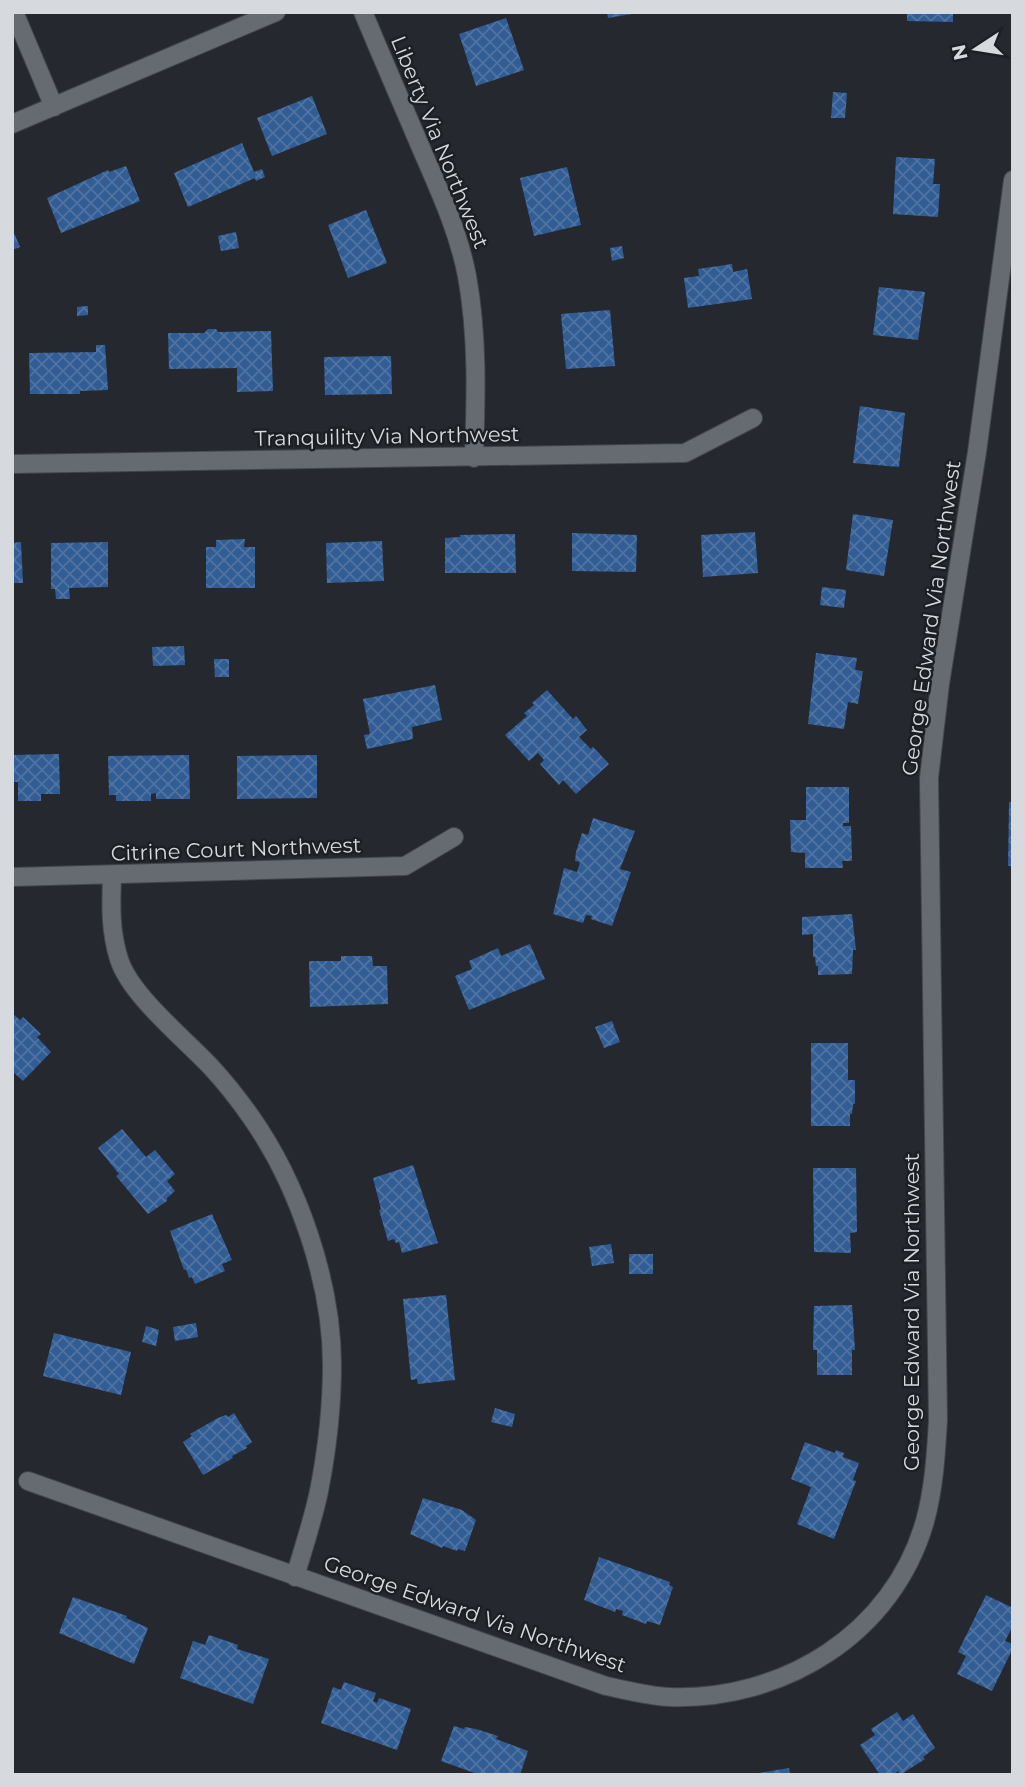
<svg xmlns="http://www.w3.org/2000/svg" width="1025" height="1787" font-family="Montserrat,sans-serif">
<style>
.building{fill:url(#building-cross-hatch)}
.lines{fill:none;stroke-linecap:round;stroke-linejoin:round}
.minor-casing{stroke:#42464a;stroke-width:20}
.minor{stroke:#666b72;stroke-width:18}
.labels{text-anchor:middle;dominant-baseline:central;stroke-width:5;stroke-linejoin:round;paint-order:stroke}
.street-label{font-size:21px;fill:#d6d9dd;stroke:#1c2025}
</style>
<defs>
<pattern id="building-cross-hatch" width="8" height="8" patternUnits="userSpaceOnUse" patternTransform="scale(1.75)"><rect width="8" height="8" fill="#325c94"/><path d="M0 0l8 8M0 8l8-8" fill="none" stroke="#4f73a3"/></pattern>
</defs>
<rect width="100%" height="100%" fill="#25292f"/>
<!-- building -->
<path class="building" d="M607,12H632V14L608,18Z
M907,12H953V22L907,21Z
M506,18L524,70L476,86L459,34Z
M833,92L847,93L845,118H831Z
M312,96L327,134L272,156L257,118Z
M242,143L254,172L262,169L265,177L256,181L255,178L188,207L174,173Z
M896,157L935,159L933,184H940L938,217L893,214Z
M126,166L140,201L61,233L47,198L108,170L109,172Z
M567,167L581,225L534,236L520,178Z
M366,210L387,263L348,278L328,225Z
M12,228L20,247L12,250Z
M236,232L239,248L221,251L218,236Z
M622,246L624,258L612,261L610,248Z
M732,264L733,272L747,269L752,299L688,308L684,278L699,276L698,269Z
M879,287L925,292L918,340L873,335Z
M88,306V315L77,316V307Z
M610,310L615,366L566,369L561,314Z
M208,329H216L218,332L271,331L273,391L237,392V368L169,369L168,333H204Z
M96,345H105L108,390L80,391V394H30L29,353L96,352Z
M391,356L392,394L325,395L324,357Z
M860,406L905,413L899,467L853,463Z
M853,514L893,520L884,576L846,570Z
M755,532L758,573L703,577L701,535Z
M572,533L637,535L636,572L572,571Z
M515,534L516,573H445V538L460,537V535Z
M245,539L244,547H255V588H206V547H216V540Z
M382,541L384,581L327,583L326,543Z
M21,542L23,583H12V543Z
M108,542V587L69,588L70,599H56L55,589H51V543Z
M822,587L846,590L844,608L820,605Z
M184,646L185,665L153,666L152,647Z
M816,653L857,658L855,670L863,671L858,704L848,702L844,729L808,724Z
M214,659H229V677H215Z
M435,685L442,720L412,727L413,739L367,749L364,735L370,734L363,699Z
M547,690L573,719L576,716L587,730L579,737L591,749L593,747L609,764L576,794L563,780L559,785L540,764L544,760L538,753L529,761L505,735L527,716L524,713L534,705L532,703Z
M59,754L60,794H41V801H18V782H12V755Z
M189,755L190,799H156V793L151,794V801H116V795H109L108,756Z
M317,755V798L237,799V756Z
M806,787H849V823H843V826H851L852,861H842L843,868H805V853L791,852L790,820H806Z
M1009,802H1013V866H1008Z
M593,818L635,831L620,869L631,872L612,926L591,919L592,916L586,915L583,923L553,914L564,868L577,872L580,862L575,861L576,852L582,833L588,835Z
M852,914L856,950H853L852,974L818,975V966H816L815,957H813V934L802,935V917Z
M530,944L545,979L469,1010L455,976L472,969L469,961L498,948L501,956Z
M341,956H372L373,966H387L388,1004L310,1007L309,961H341Z
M12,1013L20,1020L23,1017L41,1034L37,1037L51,1052L23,1081L12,1071Z
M612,1021L620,1042L604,1048L595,1027Z
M811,1043H848V1080H855V1104H853L852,1114H850V1126H811Z
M122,1129L146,1157L155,1150L175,1174L167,1181L175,1191L167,1198V1201L148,1214L116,1176L119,1174L98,1148Z
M413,1165L438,1243L402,1253L399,1242L396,1243L394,1239L388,1241L379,1210L381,1209L373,1178Z
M813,1168H856L857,1232L850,1233L851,1253L814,1252Z
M212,1214L232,1260L222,1264L225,1271L195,1284L192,1277L189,1278L186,1269L184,1270L170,1231Z
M611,1244L614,1263L592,1266L589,1247Z
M629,1254H653V1274H629Z
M446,1295L455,1380L418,1384L417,1379L411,1380L403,1299Z
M852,1305L855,1350H852V1375H817V1350H813L814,1306Z
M196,1323L198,1337L175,1341L173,1327Z
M146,1326L159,1330L156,1346L142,1342Z
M54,1333L131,1352L121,1395L43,1376Z
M495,1408L515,1414L512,1427L491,1422Z
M234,1413L252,1442L246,1446L247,1448L232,1456L233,1458L203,1475L183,1442L192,1436L190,1434L218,1418L226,1415L228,1417Z
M805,1442L835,1453L836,1450L844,1453L843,1457L859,1463L853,1480L856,1481L834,1539L797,1524L811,1487L791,1479Z
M423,1498L462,1510L476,1520L465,1551L458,1549L457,1551L443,1546L442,1548L410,1534Z
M599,1557L670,1582L669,1585L673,1587L660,1625L647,1621L646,1624L622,1615L623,1611L616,1609L615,1612L584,1600Z
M986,1595L1013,1608V1626L1005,1641L1013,1644V1648L992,1691L957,1674L966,1656L958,1652Z
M73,1597L127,1616L126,1618L148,1628L134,1664L59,1633Z
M209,1635L238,1645L237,1649L269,1659L253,1704L180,1678L193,1641L205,1645Z
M344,1682L376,1693L373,1701L377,1703L379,1698L411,1709L397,1750L321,1723L333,1687L341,1690Z
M897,1712L903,1721L913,1714L935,1748L923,1757L925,1759L900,1775L898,1771L893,1775H880L860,1745L875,1735L871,1729Z
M454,1726L464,1729L465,1727L476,1729L498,1736L496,1739L528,1751L520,1775H480L441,1761Z
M789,1768L790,1775H759V1773Z"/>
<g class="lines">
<defs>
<path id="minor" d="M14,12L54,107
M363,12C383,60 404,108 424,155C441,194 459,234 467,276C478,337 476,397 474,458
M12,124L276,12
M12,464L685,453L753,418
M112,876C111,905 110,931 119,959C130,995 185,1039 211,1067C225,1082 239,1100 251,1117C298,1184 332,1282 332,1365C332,1406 327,1450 319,1491C313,1520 303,1549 295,1577
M12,877L405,866L454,837
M28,1481L606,1686C626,1690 648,1696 669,1697C783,1701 893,1634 925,1521C934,1488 936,1454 938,1420L929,778L940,684L977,452L1013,180"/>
</defs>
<!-- minor casing -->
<use href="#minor" class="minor-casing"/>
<!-- minor -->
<use href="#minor" class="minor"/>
</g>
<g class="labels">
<!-- street labels -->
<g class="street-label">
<text transform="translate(440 142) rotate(68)">Liberty Via Northwest</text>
<text transform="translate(387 436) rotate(-1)">Tranquility Via Northwest</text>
<text transform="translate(931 618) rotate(-82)">George Edward Via Northwest</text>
<text transform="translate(236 849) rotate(-2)">Citrine Court Northwest</text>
<text transform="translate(911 1312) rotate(-90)">George Edward Via Northwest</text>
<text transform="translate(475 1614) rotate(19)">George Edward Via Northwest</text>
</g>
</g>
<!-- border -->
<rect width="1025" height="1787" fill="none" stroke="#d6d9dd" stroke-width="28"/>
<!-- north arrow -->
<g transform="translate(976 49) rotate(258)" stroke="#1c2025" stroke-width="5" paint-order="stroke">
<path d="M0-5L12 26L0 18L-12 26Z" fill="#d6d9dd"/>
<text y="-10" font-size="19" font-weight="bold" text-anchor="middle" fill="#d6d9dd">N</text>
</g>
</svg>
